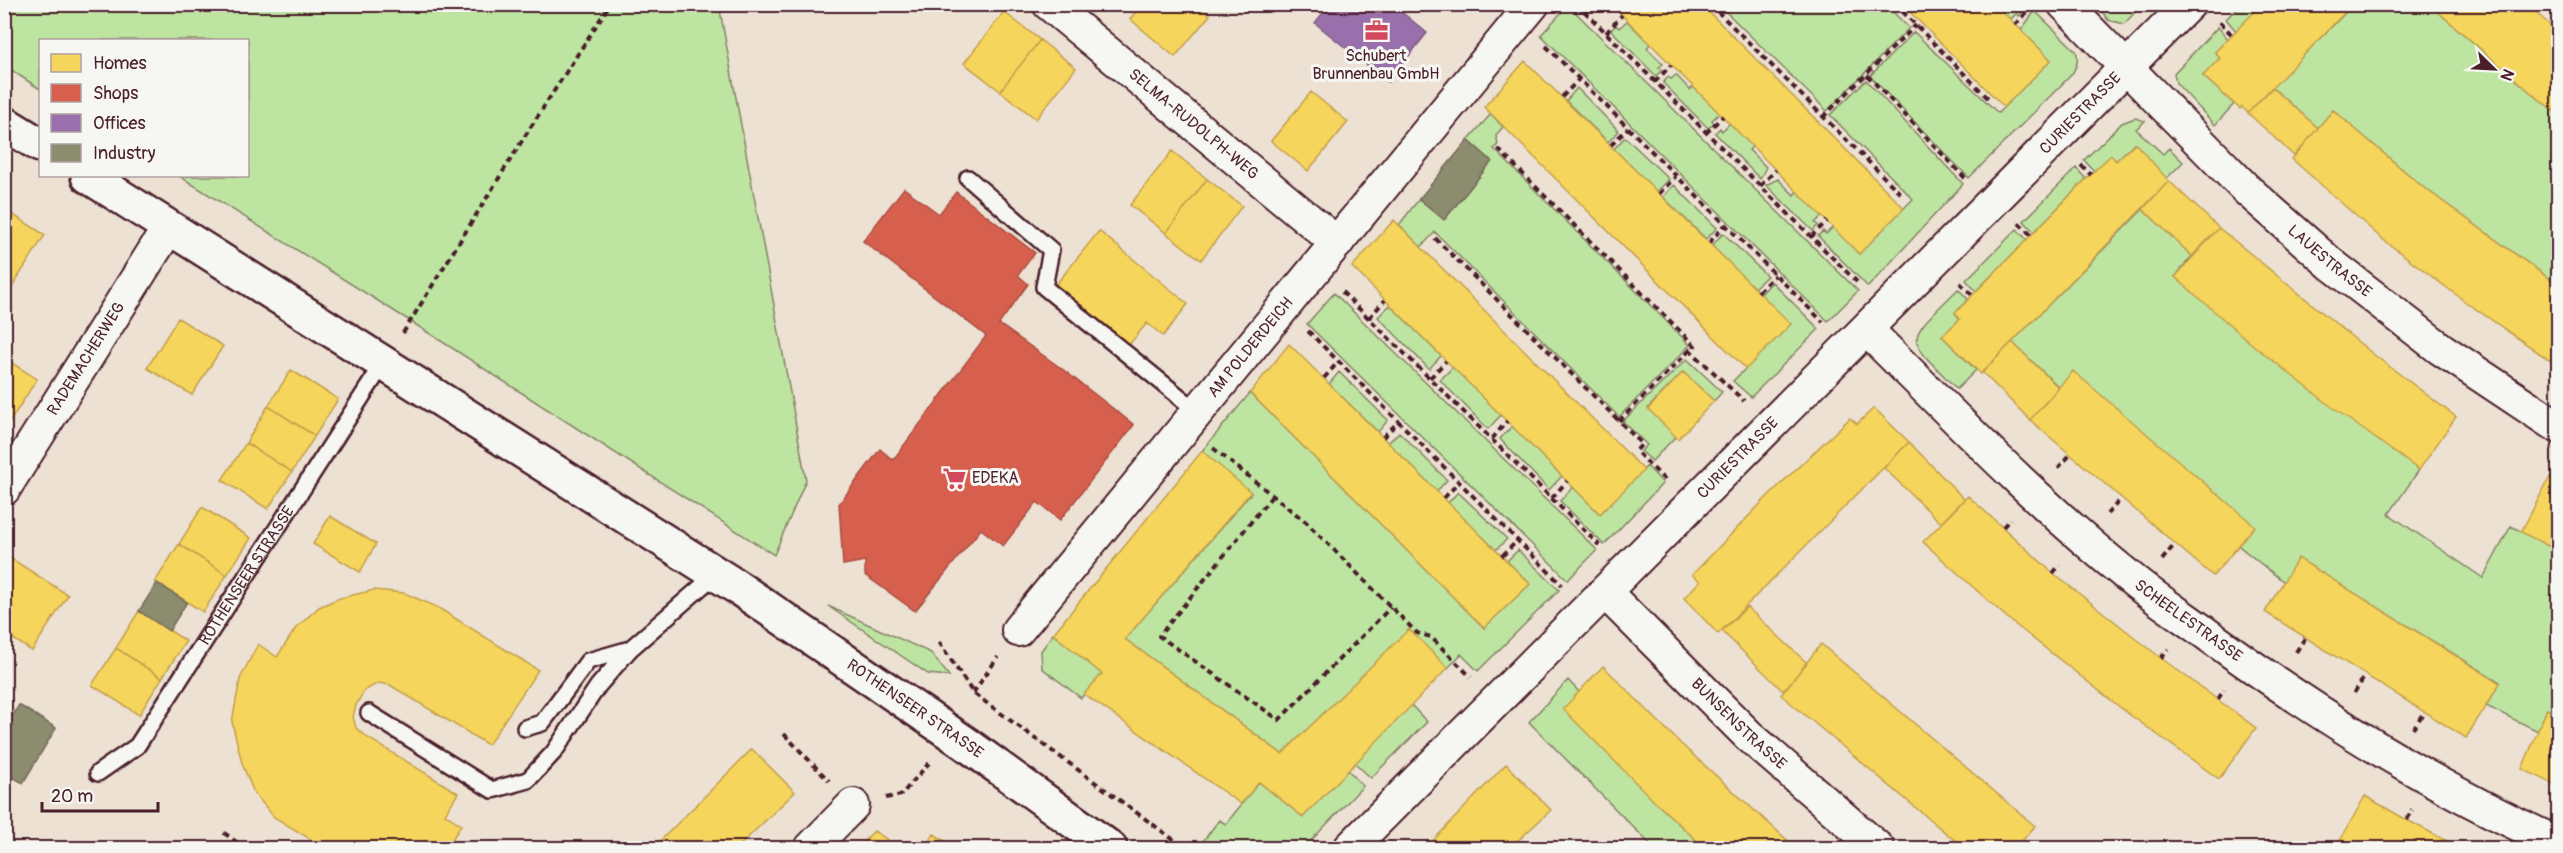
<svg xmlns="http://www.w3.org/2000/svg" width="2563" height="853" font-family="Pangolin,sans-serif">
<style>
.green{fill:#bde5a1;stroke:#848266;stroke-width:1.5}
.homes{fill:#f6d55c;stroke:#c29e4d;stroke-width:1.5}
.shops{fill:#d6604d;stroke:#ac4c43;stroke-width:1.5}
.offices{fill:#9970ab;stroke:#815885;stroke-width:1.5}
.industry{fill:#8c8c6e;stroke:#786b5a;stroke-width:1.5}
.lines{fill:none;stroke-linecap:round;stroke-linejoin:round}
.lane-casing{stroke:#4a1f2b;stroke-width:20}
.street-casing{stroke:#4a1f2b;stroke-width:36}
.secondary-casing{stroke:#4a1f2b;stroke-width:38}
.path{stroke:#4a1f2b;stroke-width:4;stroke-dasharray:6 4.5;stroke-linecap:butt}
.lane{stroke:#f6f6f2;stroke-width:15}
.street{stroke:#f6f6f2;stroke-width:32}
.secondary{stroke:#f6f6f2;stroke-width:33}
.labels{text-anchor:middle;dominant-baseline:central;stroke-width:6;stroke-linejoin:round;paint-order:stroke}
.poi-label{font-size:16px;fill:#4a1f2b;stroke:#f6f6f2}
.street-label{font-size:16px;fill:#4a1f2b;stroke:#f6f6f2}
</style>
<rect width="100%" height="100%" fill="#ece1d2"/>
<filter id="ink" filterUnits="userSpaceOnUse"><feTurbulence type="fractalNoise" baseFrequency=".0167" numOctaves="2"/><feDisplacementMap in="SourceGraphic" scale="12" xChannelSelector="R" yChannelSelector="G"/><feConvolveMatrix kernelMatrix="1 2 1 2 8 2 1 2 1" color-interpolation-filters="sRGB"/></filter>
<g filter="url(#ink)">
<!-- green -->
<path class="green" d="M2029,4L2019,16L2016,14L2010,20L1995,5Z
M4,5H719L806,480L774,555L410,321L179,176H248V40H40V89L5,66Z
M1568,5L1858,291L1828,321L1541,35Z
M1719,5H1886L1909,28L1827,111Z
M2103,5V4L2142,5L2124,24L2108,20L2103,13Z
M2240,5H2262L2236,31L2226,19Z
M2353,5H2443L2437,11L2529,91L2558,114V285L2423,187L2333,110L2318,128L2272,87Z
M2035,11L2076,51C2079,60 2077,65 2072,74L1969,178L1870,76L1914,32L1998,113L2051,60L2021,30Z
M1627,21L1650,44L1647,48L1663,64L1659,67L1662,70L1656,76L1611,30L1616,25L1619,28Z
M2218,27L2228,39L2215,52L2220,58L2203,76L2234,104L2215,125L2176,83L2174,73Z
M1676,75L1690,90L1693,87L1720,113L1712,120L1714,123L1708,128L1663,83L1668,77L1671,79Z
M1866,80L1963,184L1868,287L1818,236L1823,231L1826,234L1833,227L1859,254L1913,199L1830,115Z
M1577,88L1619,131L1608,142L1566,101Z
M1491,114L1503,127L1496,135L1498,144L1494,149L1690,345L1619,417L1435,232L1421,247L1399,225L1419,199L1445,219L1492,161L1468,140Z
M2135,118L2145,121L2136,129L2163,154L2169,148L2183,162L2166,179L2134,143L2116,161L2111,156L2094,171L2084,160L2122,123Z
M1730,123L1753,146L1749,150L1766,167L1760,179L1715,133L1720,128L1722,131Z
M1625,137L1669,179L1657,192L1614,149Z
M2076,168L2086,179L2034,232L2024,221Z
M1778,179L1794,195L1797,191L1822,216L1815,223L1818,225L1813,231L1766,185Z
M1674,185L1717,228L1706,239L1663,197Z
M2143,209L2192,256L2175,277L2419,470L2389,514L2483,578L2511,526L2558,551V714L2547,709L2538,731L2486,706L2500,682L2298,559L2284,582C2189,508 2098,426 2012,342Z
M2017,229L2027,240L1976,291L1966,280Z
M1723,233L1767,276L1754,288L1712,246Z
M1772,282L1819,329L1751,397L1733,381L1791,324L1760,295Z
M1958,289L1968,299L1955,313L1960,319L1942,336L1976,370L1957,389C1903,335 1904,343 1958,289Z
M1334,293L1597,550L1568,580L1307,324Z
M1390,305L1441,356L1429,369L1378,317Z
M1687,359L1722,392L1714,401L1683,372L1648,408L1676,436L1652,461L1641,451L1647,445L1623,421Z
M1453,367L1501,415L1488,429L1440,380Z
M1339,372L1388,420L1378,432L1329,384Z
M1250,393L1484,628L1530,584L1507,561L1518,550L1559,590L1478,671L1461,654L1448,668L1409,630L1282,754L1125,639L1251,493L1202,451Z
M1512,426L1562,476L1549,490L1500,439Z
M1399,432L1447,480L1437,491L1388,443Z
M1647,466L1663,483L1604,545L1560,501L1573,487L1600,514Z
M1458,492L1507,539L1496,550L1448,503Z
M828,606L931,653L949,676L928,674Z
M1053,634L1102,674L1081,698L1042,668L1041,651Z
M1568,680L1579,692L1652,799L1705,848H1654L1529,722Z
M1411,705L1427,722L1371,778L1355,763Z
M1348,770L1363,786L1304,848H1198L1219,820L1226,824L1259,782L1303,817Z"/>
<!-- homes -->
<path class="homes" d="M1142,4H1197L1210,15L1175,57L1130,19Z
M1611,4H1701L1904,208L1859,254Z
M1902,4H1995L2051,60L2004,107Z
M2262,4H2353L2248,113L2242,107L2240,109L2203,76L2220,58L2215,52Z
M2443,4H2526L2558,32V114L2529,91L2437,11Z
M1004,12L1040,40L1000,91L964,63Z
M1040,40L1076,68L1036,119L1000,91Z
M1525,61L1791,324L1746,369L1484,107Z
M2272,87L2318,128L2294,156L2248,113Z
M1311,92L1348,122L1308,171L1271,141Z
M2333,110L2423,187L2558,285V366L2467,303L2381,238L2292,159Z
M2135,143L2169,181L1981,374L1942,336L1960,319L1955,313L2094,171L2111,155L2116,161Z
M1172,151L1207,179L1166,233L1130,205Z
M1207,179L1242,206L1201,260L1166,233Z
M2169,181L2219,228L2192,256L2143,209Z
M4,209L45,235L6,296L4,295Z
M1394,220L1644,470L1600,514L1352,267Z
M2219,228L2373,354L2456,417L2419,470L2332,407L2253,345L2175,277Z
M1099,231L1188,304L1163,336L1147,323L1128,346L1054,287Z
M178,318L223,346L192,395L147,368Z
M2012,342L2059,388L2030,420L1982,372Z
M1289,344L1530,584L1484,628L1250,393Z
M4,358L37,379L4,431Z
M291,370L338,399L315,436L268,406Z
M2073,371L2255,526L2213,576L2030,420Z
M1683,372L1714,401L1678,439L1648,409Z
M268,406L315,436L292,472L246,443Z
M1874,408L1909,442L1718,634L1684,598L1700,581L1692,575L1768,496L1850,418L1857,424Z
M1909,442L1964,499L1941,523L1884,468Z
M246,443L292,472L268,509L222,480Z
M1202,451L1251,492L1125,639L1282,754L1409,629L1448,668L1303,817L1259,782L1241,804L1084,694L1102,674L1053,634Z
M2550,477L2558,482V551L2521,532Z
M1968,496L2053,573L2161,658L2256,728L2219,779L2126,712L2012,622L1923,542Z
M202,507L251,538L227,575L179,544Z
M330,516L376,544L360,572L313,544Z
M179,544L227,575L203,612L155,582Z
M4,554L68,595L32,651L4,633Z
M2298,558L2500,683L2466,738L2265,612Z
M374,590L404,593L437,607L538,670L488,745L390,685L378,683L364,691L356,705L353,717L356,728L368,738L458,793L445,814L461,825L447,848H325L274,817L254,793L242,763L232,722L240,679L258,644L277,657L296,628L319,607L340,598Z
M1747,607L1807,663L1783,691L1722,631Z
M139,611L186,641L162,678L116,648Z
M1821,644L2035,826L2016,848H1964L1781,695Z
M116,648L162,678L139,715L92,685Z
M1603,666L1681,744L1796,848H1705L1652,799L1563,709Z
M2547,709L2558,714V786L2522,769Z
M752,749L795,792L737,848H653Z
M1506,764L1551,810L1510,848H1426Z
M2365,796L2407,820L2460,848H2336Z
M874,831L900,848H857Z
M934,834L956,848H925Z"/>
<!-- shops -->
<path class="shops" d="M904,188L939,214L956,192L1035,253L1018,275L1028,284L999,324L1061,368L1134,425L1060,520L1037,502L1003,546L981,529L915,611L865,575V561L843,565L839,504L880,449L893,460L986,336L863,241Z"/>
<!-- offices -->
<path class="offices" d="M1330,4H1392L1427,33L1388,82L1315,23Z"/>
<!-- industry -->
<path class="industry" d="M1468,140L1492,161L1444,220L1419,199Z
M157,583L187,602L169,631L139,611Z
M19,705L56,728L23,783L4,772V729Z"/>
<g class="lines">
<defs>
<g id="lane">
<path d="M968,178L1051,250L1044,287L1197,411"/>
<path d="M369,713L492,790L528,780L554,752L598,686L630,649L716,574"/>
<path d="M525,728L542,723L588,661L630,649"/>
<path id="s1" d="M98,773L137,746L383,364"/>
</g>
<g id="street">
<path id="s2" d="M1049,4L1337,243"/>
<path id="s3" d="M2064,4L2246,189L2331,264L2441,349L2558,427"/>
<path id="s4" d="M1867,330C1952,414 2035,501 2128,576C2153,597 2181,615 2208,635C2318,715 2434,788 2558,843"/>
<path id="s5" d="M4,489L169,227"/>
<path id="s6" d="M1605,592L1748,735L1878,848"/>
<path id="s7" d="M1018,630L1533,4"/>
<path d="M811,848L853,805"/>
<path id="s8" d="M1350,848L2189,4"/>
</g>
<g id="secondary">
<path d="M4,123L40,145"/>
<path id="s9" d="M88,176L737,587L965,743L1110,848"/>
</g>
</defs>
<!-- lane casing -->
<use href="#lane" class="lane-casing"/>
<!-- street casing -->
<use href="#street" class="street-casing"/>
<!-- secondary casing -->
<use href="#secondary" class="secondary-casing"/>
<!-- path -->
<path class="path" d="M1577,4L1860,285
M1710,4L1902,195
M1895,4L1991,101
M2220,22L2232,35
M2015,25L2029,10
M1606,33L1622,15
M1546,46L1823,322
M1867,75L1965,178
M1655,82L1671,65
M1562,97L1579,79
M1823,117L1916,25
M1706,133L1723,116
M1611,145L1628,128
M1498,149L1695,346L1690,350L1744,401
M2081,165L2091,175
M1760,186L1776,170
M1659,194L1676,176
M2019,223L2031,235
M1811,237L1827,221
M1435,238L1619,421L1642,444L1636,451L1665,480
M1709,243L1725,225
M1960,283L1972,295
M1342,292L1600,546
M1758,292L1775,275
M1369,318L1385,300
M1308,331L1562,585
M403,333L525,136L610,4
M1324,378L1338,362
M1430,378L1446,361
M1619,421L1690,350
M1383,437L1398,422
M1492,439L1507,421
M1213,448L1306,522L1417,633L1431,637L1471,677
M2058,468L2070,455
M1272,496L1159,636L1279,720L1391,607
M1444,498L1459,482
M1552,498L1567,481
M2107,514L2121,499
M2003,527L2010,519
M1502,556L1518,540
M2162,560L2175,544
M2053,573L2060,565
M939,642L973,693L1185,848
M2296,652L2305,638
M2161,658L2168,649
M973,693L998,657
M2354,693L2365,676
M2218,699L2224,690
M2413,729L2424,712
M784,734L829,781
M886,798L901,795L929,763
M2407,820L2412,810
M224,833L245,848"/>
<!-- lane -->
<use href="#lane" class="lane"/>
<!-- street -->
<use href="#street" class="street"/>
<!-- secondary -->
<use href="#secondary" class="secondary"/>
</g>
</g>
<!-- icons -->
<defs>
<symbol id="office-bare" viewBox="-9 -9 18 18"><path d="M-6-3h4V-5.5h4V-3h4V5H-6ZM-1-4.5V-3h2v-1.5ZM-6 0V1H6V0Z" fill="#d1495b" stroke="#f6f6f2" stroke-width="2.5" paint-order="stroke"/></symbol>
<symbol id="supermarket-bare" viewBox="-9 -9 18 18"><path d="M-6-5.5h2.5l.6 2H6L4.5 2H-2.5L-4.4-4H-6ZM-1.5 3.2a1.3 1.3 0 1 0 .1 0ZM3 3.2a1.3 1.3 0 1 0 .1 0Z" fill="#d1495b" stroke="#f6f6f2" stroke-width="2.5" paint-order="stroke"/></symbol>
</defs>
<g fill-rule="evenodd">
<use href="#office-bare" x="1360" y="14" width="33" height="33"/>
<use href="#supermarket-bare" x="938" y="462" width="33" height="33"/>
</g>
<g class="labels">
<!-- poi labels -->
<g class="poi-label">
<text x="1376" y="56">Schubert<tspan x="1376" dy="18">Brunnenbau GmbH</tspan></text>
<text x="972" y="478" text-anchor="start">EDEKA</text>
</g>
<!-- street labels -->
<g class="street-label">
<text stroke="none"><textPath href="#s8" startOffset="1036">CURIESTRASSE</textPath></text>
<text stroke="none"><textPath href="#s2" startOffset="188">SELMA-RUDOLPH-WEG</textPath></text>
<text stroke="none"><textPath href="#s3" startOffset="370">LAUESTRASSE</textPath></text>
<text stroke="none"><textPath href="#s7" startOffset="366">AM POLDERDEICH</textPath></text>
<text stroke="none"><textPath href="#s5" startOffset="154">RADEMACHERWEG</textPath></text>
<text stroke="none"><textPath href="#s8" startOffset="550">CURIESTRASSE</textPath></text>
<text stroke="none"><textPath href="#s1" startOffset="250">ROTHENSEER STRASSE</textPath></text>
<text stroke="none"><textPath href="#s4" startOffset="434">SCHEELESTRASSE</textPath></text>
<text stroke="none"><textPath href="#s9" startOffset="984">ROTHENSEER STRASSE</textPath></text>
<text stroke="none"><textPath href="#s6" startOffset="188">BUNSENSTRASSE</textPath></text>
</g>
</g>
<!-- margin -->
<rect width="2563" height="853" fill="none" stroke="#f6f6f2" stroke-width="24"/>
<rect x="12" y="12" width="2539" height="829" fill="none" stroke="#4a1f2b" stroke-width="2" filter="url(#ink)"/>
<!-- legend -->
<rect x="39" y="39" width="210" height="138" fill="#f6f6f2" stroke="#b1a0a2" stroke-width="1.5"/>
<rect x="51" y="54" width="30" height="18" fill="#f6d55c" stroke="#b1a0a2" stroke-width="1.5"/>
<text x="93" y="69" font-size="18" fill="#4a1f2b">Homes</text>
<rect x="51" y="84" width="30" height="18" fill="#d6604d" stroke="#b1a0a2" stroke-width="1.5"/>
<text x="93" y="99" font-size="18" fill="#4a1f2b">Shops</text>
<rect x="51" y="114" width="30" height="18" fill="#9970ab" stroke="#b1a0a2" stroke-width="1.5"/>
<text x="93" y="129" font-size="18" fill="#4a1f2b">Offices</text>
<rect x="51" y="144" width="30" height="18" fill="#8c8c6e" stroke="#b1a0a2" stroke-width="1.5"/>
<text x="93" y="159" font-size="18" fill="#4a1f2b">Industry</text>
<!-- north arrow -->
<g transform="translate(2494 69) rotate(114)" stroke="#f6f6f2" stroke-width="4.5" paint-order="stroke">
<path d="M0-4.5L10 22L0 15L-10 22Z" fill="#4a1f2b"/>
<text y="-9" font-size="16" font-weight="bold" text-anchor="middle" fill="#4a1f2b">N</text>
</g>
<!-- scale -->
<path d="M42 802v9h116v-9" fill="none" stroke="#4a1f2b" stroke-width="3"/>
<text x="51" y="802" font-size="18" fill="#4a1f2b" stroke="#f6f6f2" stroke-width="4.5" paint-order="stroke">20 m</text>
</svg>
